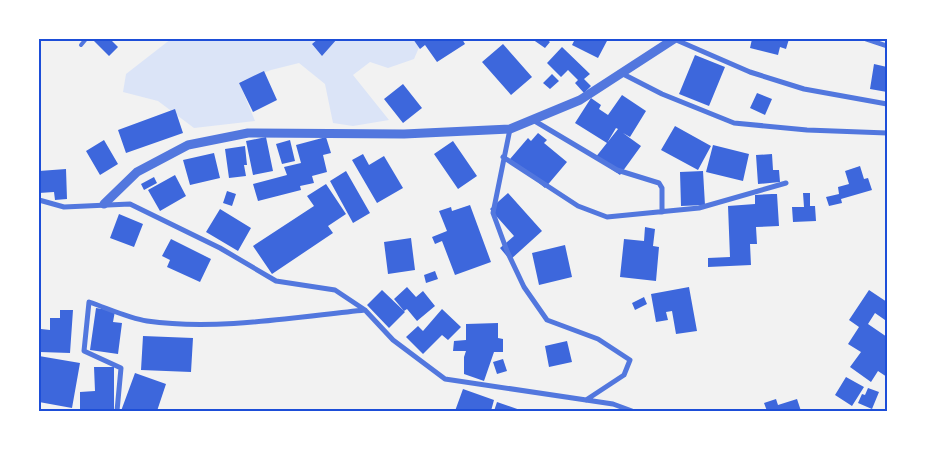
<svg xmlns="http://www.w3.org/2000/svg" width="926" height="450" font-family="'PT Sans Narrow',sans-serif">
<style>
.green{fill:#dbe4f7}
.building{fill:#3d67dc}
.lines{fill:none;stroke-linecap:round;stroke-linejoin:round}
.service{stroke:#5277de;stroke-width:4}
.minor{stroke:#5277de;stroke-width:5}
.tertiary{stroke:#5277de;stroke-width:9}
.neatline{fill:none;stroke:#1d4ed8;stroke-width:2}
</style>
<rect width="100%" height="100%" fill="#f2f2f2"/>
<!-- green -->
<path class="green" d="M171,39H415L420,45L414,59L388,68L370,62L353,75L389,120L353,126L333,123L325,84L299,63L271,70L239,82L255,121L194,128L158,101L123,92L126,74Z"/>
<!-- building -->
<path class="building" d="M94,39H110L118,47L109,56L93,40Z
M318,39H337L322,56L312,44Z
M413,39H462L465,44L437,62L425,45L420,49Z
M532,39H546L550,42L545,48Z
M575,39H608L598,58L572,45Z
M752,39H789L786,49L780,47L778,55L750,48Z
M503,44L532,77L511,95L482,62Z
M562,47L590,74L584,79L591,86L584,93L575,83L578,80L568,70L561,77L547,63Z
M695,55L725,67L709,106L679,94Z
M874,64L887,67V92L870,89Z
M264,71L277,100L253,112L239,83Z
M552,74L559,81L550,89L543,83Z
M403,84L422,108L403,123L384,99Z
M757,93L772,99L765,115L750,108Z
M622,95L646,111L630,137L623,133L641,146L620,175L595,158L618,129L616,128L607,143L575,123L591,98L601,105L599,109L608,115Z
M175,109L183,133L126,153L118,130Z
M675,126L711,146L698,170L661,150Z
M538,133L547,140L544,143L567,162L545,188L510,159L528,138L531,141Z
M266,137L273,171L253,175L246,141Z
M326,137L331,153L323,155L327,172L312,176L314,183L300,186L301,190L258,201L253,184L287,175L284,167L301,163L296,145Z
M104,140L118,164L100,175L86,151Z
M290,140L295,161L282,164L276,144Z
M453,141L477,176L458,189L434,154Z
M713,145L749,154L743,181L706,172Z
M245,146L247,165H244L246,176L229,178L225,149Z
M214,153L220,178L190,185L183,160Z
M363,154L369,165L384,156L403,188L377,203L352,160Z
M772,154L773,170H779L780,182L758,184L756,155Z
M860,166L864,179L868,178L872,190L841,199L842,203L829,206L826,197L839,194L838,187L849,184L845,171Z
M66,169L67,199L55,200L54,192L39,193V171Z
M346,171L370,213L353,223L330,181Z
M703,171L705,205L681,206L680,172Z
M175,175L186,196L160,211L148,190Z
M154,177L157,183L144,190L141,184Z
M326,184L346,214L328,226L333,233L272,274L253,246L314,206L307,196Z
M227,191L236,194L232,206L223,203Z
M508,193L542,231L510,260L500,248L514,236L490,209Z
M803,193H810V206H815L816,221L793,222L792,207H804Z
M772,194H777L779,226L756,227L757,244H750L751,265L708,267V258L730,257L728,206L755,204V195Z
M470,205L491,262L455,275L442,241L435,244L432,237L447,231L439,211L451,207L452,211Z
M220,209L251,228L238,251L206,232Z
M119,214L143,224L134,247L110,238Z
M645,227L655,229L653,246L659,247L656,281L620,277L624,239L644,241Z
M411,238L415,270L388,274L384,242Z
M171,239L211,259L200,282L167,267L170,260L162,256Z
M565,245L572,277L539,285L532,253Z
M435,271L438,279L426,283L424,275Z
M407,287L416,297L423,291L435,306L417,321L407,309L404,311L394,299Z
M689,287L697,331L676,334L672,311L666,312L668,320L656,322L651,294Z
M382,290L405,312L389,328L367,305Z
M869,290L887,302V316L885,320L875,313L868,324L887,337V377L878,371L871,382L850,367L861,352L848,344L859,327L849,320Z
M644,297L647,304L635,310L632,303Z
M96,308L115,311L113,322L122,323L118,354L90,350Z
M442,309L461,327L448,340L442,335L423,354L406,337L418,326L423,331Z
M60,310H73L70,353L40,352L41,329L50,330V318H60Z
M498,323V338L503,339V352H494L484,381L464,374V357L466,351H453L454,341L466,340V324Z
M143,336L193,338L191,372L141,370Z
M567,341L572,362L549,367L545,346Z
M39,356L80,363L72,408L39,402Z
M503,359L507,371L497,374L493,362Z
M94,367H114V411H80V392L95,391Z
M135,373L166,384L157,411H121Z
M846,377L864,387L852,406L835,395Z
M868,388L879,392L872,409L858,403L862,394L865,395Z
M463,389L494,400L491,411H455Z
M776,399L778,405L797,399L801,411H767L764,403Z
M497,402L523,411H494Z"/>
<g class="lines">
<!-- service -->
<path class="service" d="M81,45L86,39"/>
<!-- minor -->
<path class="minor" d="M674,39L750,72L804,89L887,104
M866,39L887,46
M621,73L662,94L734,123L807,130L887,133
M533,120L617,170L659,183L662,188V212
M510,129L493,213L507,251L524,287L547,320L598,339L630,360L624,375L586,400
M503,157L578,206L607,217L699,208L786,183
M39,200L64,207L130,204L220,248L276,281L335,290L365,310L393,340L445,379L613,404L632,411
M117,411L121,368L84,351L89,302C107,308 128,318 147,321C216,331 296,317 365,310"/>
<!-- tertiary -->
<path class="tertiary" d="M104,204L137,172L188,145L248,133L404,134L510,129L580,100L674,39"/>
</g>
<!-- border -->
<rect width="926" height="450" fill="none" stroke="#ffffff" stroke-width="80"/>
<rect x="40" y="40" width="846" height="370" class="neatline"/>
</svg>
